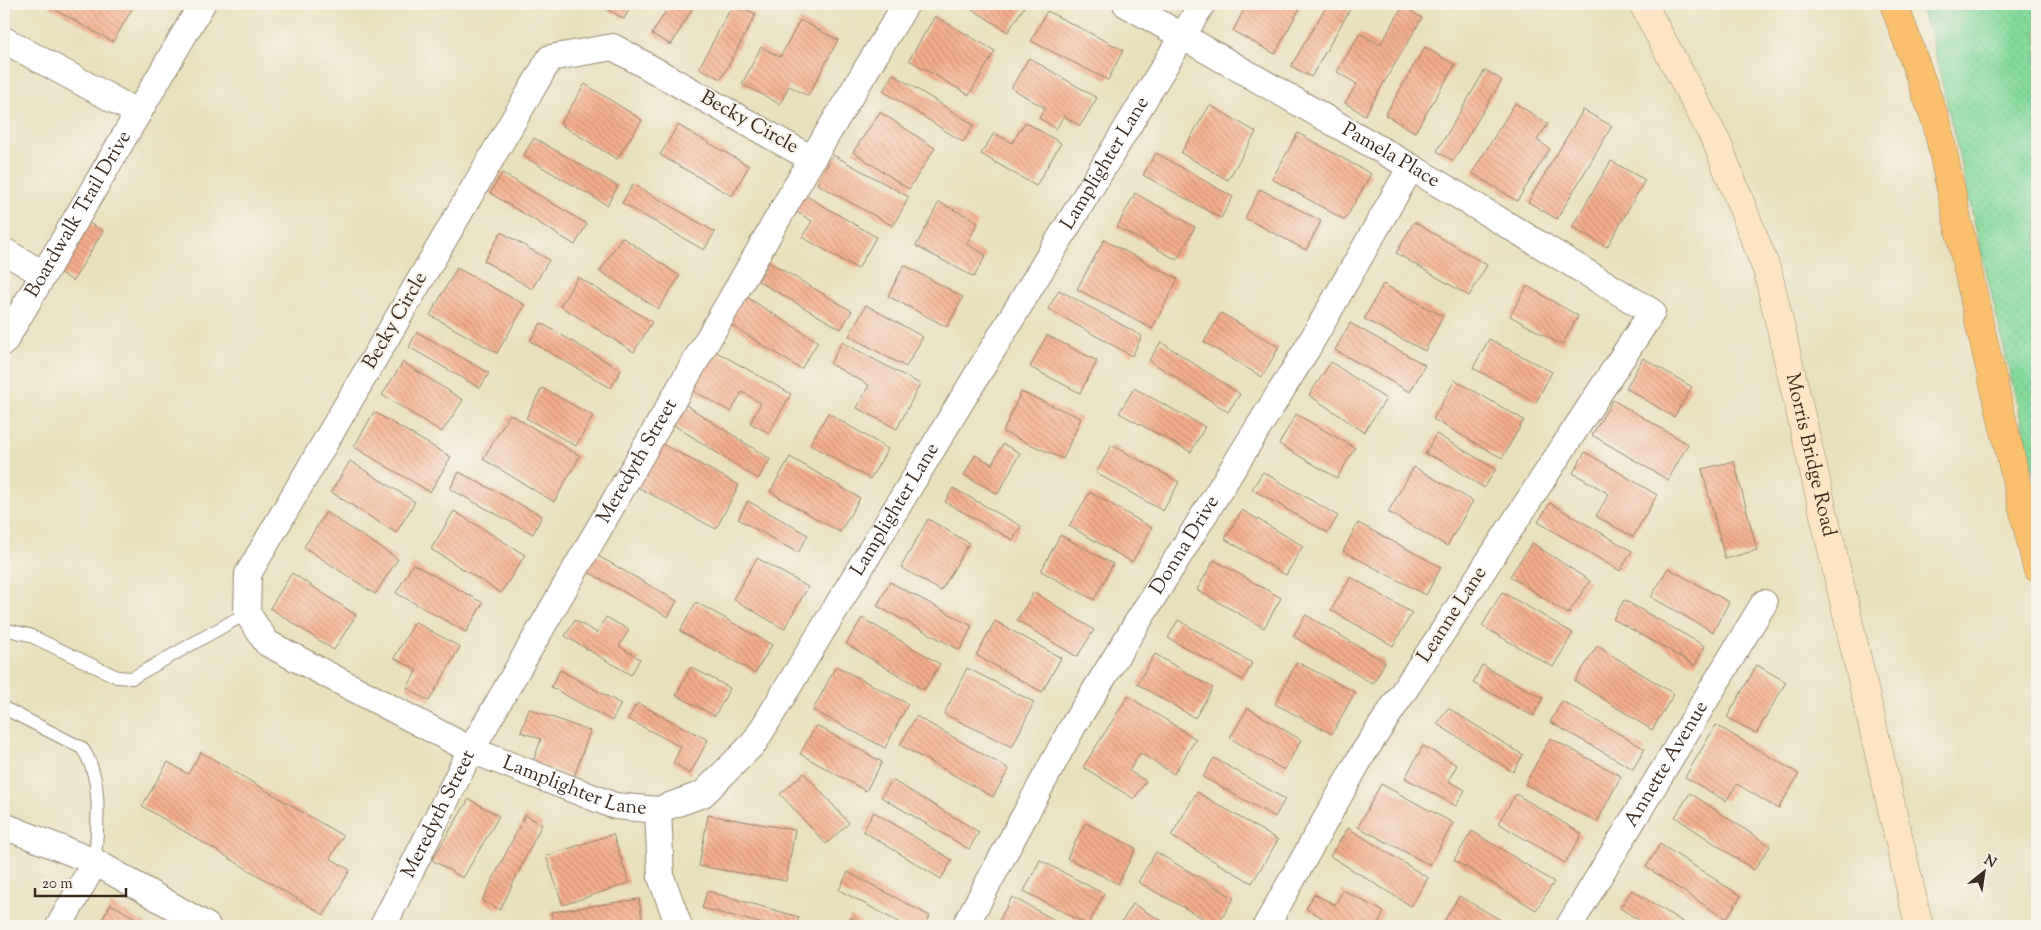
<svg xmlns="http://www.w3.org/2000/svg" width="2041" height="930" font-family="'Sorts Mill Goudy',serif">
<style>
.grass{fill:url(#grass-dots);stroke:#5f825d}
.building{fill:url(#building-back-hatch)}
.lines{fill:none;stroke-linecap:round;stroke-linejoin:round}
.lane-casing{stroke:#92856e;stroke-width:14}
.street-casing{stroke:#92856e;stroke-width:28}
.secondary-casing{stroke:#92856e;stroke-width:29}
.highway-casing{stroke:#92856e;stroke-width:29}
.lane{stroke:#fff;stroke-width:12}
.street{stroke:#fff;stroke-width:26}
.secondary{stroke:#fde5c5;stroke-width:28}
.highway{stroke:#f9bf6d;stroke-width:28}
.labels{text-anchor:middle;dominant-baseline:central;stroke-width:4;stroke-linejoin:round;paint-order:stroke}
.street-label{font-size:20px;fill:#3b2a1e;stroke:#f7f3e8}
</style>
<defs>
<pattern id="grass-dots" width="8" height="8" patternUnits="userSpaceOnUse" patternTransform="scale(1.25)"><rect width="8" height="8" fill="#83d99c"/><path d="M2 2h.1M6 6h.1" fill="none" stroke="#72ba86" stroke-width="1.8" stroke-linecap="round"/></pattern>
<pattern id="building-back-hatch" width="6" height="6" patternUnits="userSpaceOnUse" patternTransform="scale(1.25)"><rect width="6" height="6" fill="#f5ae8d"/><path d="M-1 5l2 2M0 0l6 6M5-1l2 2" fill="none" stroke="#c88e73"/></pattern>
</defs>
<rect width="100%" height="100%" fill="#f7f3e8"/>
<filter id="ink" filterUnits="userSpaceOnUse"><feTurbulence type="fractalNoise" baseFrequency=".02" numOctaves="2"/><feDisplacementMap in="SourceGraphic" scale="10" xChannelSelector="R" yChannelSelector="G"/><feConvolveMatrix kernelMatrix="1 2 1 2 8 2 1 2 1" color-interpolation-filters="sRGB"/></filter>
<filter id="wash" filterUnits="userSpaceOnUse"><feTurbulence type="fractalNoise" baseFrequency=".0096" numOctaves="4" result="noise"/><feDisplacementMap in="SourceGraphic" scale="20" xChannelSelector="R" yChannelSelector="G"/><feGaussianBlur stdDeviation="1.12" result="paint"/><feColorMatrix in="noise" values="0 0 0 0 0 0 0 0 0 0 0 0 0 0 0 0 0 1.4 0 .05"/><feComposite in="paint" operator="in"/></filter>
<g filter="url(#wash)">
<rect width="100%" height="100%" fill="#e9e0be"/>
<!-- grass -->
<path class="grass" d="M1919,4H2037V489L1932,40Z"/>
<g id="blocks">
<!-- building -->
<path class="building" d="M45,4H135L113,42Z
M598,4H632L624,19Z
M670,4H695L671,45L652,34Z
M733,4L756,14L721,79L699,68Z
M964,4H1026L1008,32Z
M1247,4H1302L1275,54L1233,31Z
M1328,4H1353L1311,77L1291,66Z
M1403,6L1422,18L1365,115L1345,103L1357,84L1337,72L1360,33L1380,45Z
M1047,11L1123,50L1108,80L1031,41Z
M935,16L995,51L969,95L909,60Z
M800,20L838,40L808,96L789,86L780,104L742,84L761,47L780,57Z
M1425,47L1455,65L1415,132L1385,115Z
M1029,58L1097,98L1080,126L1064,116L1056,129L1039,118L1045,108L1011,88Z
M1485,70L1502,80L1453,161L1437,151Z
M893,74L974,125L963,142L883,91Z
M585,84L642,120L617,159L560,124Z
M1515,103L1548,124L1537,140L1550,149L1517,201L1472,173Z
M1210,105L1256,132L1228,180L1181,153Z
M1583,110L1612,126L1557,219L1528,202Z
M880,112L935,148L909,189L853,152Z
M1025,122L1061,143L1036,186L981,154L994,133L1012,143Z
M678,125L749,166L732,196L660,155Z
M1298,133L1371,174L1345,220L1272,179Z
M534,138L618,186L607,205L523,156Z
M1156,153L1233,197L1221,218L1143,175Z
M833,155L909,197L893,226L817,184Z
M1611,161L1645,180L1607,247L1572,227Z
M502,173L587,224L575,245L490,193Z
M633,184L715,232L704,250L622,203Z
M1260,189L1321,221L1306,250L1245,218Z
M1135,193L1195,227L1177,260L1117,227Z
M803,194L876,237L858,269L802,237L812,221L793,210Z
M939,202L978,222L967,244L986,255L974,277L916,246Z
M84,220L103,231L73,281L54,269Z
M1414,222L1487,265L1469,296L1396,253Z
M501,232L549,260L532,289L484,261Z
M622,237L680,276L658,309L600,271Z
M1104,240L1178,279L1152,329L1077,289Z
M769,262L852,311L841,329L758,281Z
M904,265L963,297L947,327L888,296Z
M457,268L525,305L497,353L430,315Z
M578,277L652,322L634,352L560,306Z
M1383,284L1443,316L1425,351L1364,319Z
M1527,286L1578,316L1562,345L1510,316Z
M1059,290L1142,336L1132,356L1048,309Z
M745,296L818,342L801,369L728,323Z
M866,305L923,337L906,367L849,336Z
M1221,313L1279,347L1262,377L1204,342Z
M541,323L621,370L611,388L530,341Z
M1350,323L1425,365L1410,392L1335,350Z
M417,332L489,373L480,388L409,347Z
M1047,335L1097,361L1080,393L1030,367Z
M1489,339L1552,372L1536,402L1473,368Z
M842,342L920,384L897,429L857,408L869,385L830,364Z
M1161,342L1240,394L1228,412L1149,360Z
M715,351L791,394L769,433L750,423L761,403L742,392L731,412L692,390Z
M1643,358L1692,387L1674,417L1626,388Z
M403,362L463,400L442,432L382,395Z
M1331,362L1386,399L1364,432L1309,395Z
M1455,380L1524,420L1502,458L1433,419Z
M542,388L593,416L576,446L526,418Z
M1134,388L1205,427L1191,452L1119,413Z
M1021,392L1081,418L1063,459L1003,432Z
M678,400L770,459L758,479L666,420Z
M1613,400L1688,444L1668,480L1592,435Z
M374,412L451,457L430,492L354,447Z
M828,413L888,449L870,479L810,444Z
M510,414L580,456L554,502L483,459Z
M1296,414L1355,448L1337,478L1279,444Z
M1436,434L1496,469L1484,488L1443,461L1425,454Z
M655,440L739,485L716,529L632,484Z
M1003,444L1020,453L998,494L964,475L975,455L992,464Z
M1112,445L1179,482L1163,511L1096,473Z
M1585,452L1657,495L1633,537L1596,516L1609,494L1573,473Z
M790,457L860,498L840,532L770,492Z
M350,461L415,502L396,533L331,492Z
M1734,461L1757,550L1725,559L1702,469Z
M1414,467L1473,501L1447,546L1388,512Z
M459,472L542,516L533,534L450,489Z
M1263,472L1338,516L1328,533L1252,489Z
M953,488L1021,526L1013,540L945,502Z
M1090,492L1152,528L1132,562L1069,526Z
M748,501L808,535L798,553L738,519Z
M1550,503L1632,551L1620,571L1538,522Z
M1242,510L1303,546L1286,575L1225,539Z
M454,511L525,555L501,593L431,549Z
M326,512L398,559L375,594L304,547Z
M928,519L969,543L941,591L901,567Z
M1358,523L1441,567L1426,595L1343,551Z
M1060,535L1113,564L1094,600L1041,571Z
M1532,543L1590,581L1568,614L1510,576Z
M593,553L677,601L668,617L583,569Z
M757,558L808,587L784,629L733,599Z
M1214,560L1281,598L1264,628L1197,590Z
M413,564L483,603L466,632L396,593Z
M1668,568L1729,602L1713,632L1651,597Z
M292,573L356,615L334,650L270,608Z
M1351,577L1412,613L1393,646L1331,610Z
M890,582L972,626L960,650L877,606Z
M1034,592L1094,630L1077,657L1017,620Z
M1502,592L1573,633L1553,667L1482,626Z
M1624,600L1705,646L1695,665L1613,619Z
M696,602L772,645L755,673L680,631Z
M1306,615L1385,662L1373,684L1293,636Z
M606,617L629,630L619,646L640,659L631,675L565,636L575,620L597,633Z
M862,618L940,664L924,690L846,644Z
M1178,620L1252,663L1243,680L1168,638Z
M995,621L1061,658L1042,692L976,655Z
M415,622L460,647L429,701L407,688L417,670L394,658Z
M1597,646L1674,694L1652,730L1575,681Z
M1155,654L1213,688L1195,718L1137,684Z
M1297,662L1355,692L1332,734L1275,704Z
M1482,665L1543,698L1533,716L1473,683Z
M1757,665L1786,682L1756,734L1727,717Z
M836,666L908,704L885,748L813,710Z
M691,667L730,688L715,716L676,695Z
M967,668L1034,702L1012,747L944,714Z
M560,670L621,704L612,721L551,687Z
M1128,696L1196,739L1174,774L1140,753L1129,771L1146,781L1134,799L1083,767Z
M1562,701L1645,749L1633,769L1550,722Z
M637,703L708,740L690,774L673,763L681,747L628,719Z
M1248,708L1301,740L1284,770L1230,738Z
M1448,708L1523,755L1513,772L1437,724Z
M529,709L590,731L574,777L533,762L541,739L521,732Z
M916,716L1009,769L993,797L900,745Z
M816,725L882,762L866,791L800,754Z
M1716,725L1799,774L1778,809L1737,784L1726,801L1685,777Z
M1550,738L1621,776L1597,822L1525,784Z
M1423,746L1457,765L1448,781L1465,790L1456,806L1405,778Z
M201,752L343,836L330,858L350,870L324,915L142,806L168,762L188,774Z
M1214,758L1285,799L1275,817L1203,777Z
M804,773L849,823L826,844L780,794Z
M892,780L979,832L969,849L881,797Z
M1381,784L1453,823L1430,865L1358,827Z
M1197,792L1278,840L1252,883L1171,836Z
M1690,793L1770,846L1754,870L1675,817Z
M1516,794L1582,834L1565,863L1498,823Z
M469,799L499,816L463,878L432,860Z
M874,812L952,860L941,879L863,831Z
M525,815L542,824L500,910L482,901Z
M708,815L795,830L786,881L699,866Z
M1085,823L1136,848L1118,884L1067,858Z
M1348,828L1428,878L1411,906L1330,856Z
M1472,831L1554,882L1536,910L1454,860Z
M613,834L629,883L563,905L546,856Z
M1660,844L1741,896L1726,919L1646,867Z
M1156,852L1234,898L1217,926L1138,882Z
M1040,860L1104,894L1088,925L1024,891Z
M848,872L930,916L925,926H906L839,890Z
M1343,890L1384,912L1377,926H1338L1306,909L1314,894L1335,905Z
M1632,890L1689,926H1648L1620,908Z
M707,891L799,917L796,926H771L702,908Z
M1459,896L1511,926L1442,925Z
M1012,897L1053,919L1050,926H996Z
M639,899L643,926H553L551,912Z
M111,904L149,926H98Z
M1133,904L1171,926H1126L1121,923Z
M851,917L867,926H845Z"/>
</g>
</g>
<g filter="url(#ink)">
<use href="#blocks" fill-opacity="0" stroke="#92856e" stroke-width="1"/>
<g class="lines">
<defs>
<path id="lane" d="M4,629L29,635L117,677L132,678L247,613
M4,708L82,748C104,779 97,825 95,862"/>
<g id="street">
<path id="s1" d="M1126,4L1411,167L1652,312L1362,755L1266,926"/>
<path d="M4,40L138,113"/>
<path id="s2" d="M812,159L613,47L550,58L248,574L247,613L267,643L471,750L615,806L658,810L703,794L754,743L1202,4"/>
<path d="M4,251L43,274"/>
<path id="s3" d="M4,342L202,4"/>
<path d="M658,810L661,877L679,926"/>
<path d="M4,826L95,862L207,926"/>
<path d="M59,926L95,862"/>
<path id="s4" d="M383,926L471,750L812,159L906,4"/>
<path id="s5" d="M965,926L1073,726L1307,349L1411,167"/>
<path id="s6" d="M1569,926L1764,603"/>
</g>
<g id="secondary">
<path id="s7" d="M1643,4L1717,143L1768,273L1919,926"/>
</g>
<path id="highway" d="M1894,4L1937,124L1979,322L2037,568"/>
</defs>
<!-- lane casing -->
<use href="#lane" class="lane-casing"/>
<!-- street casing -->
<use href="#street" class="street-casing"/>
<!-- secondary casing -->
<use href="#secondary" class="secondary-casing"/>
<!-- highway casing -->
<use href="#highway" class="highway-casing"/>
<!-- lane -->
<use href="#lane" class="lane"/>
<!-- street -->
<use href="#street" class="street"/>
<!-- secondary -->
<use href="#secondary" class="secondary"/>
<!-- highway -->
<use href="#highway" class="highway"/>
</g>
</g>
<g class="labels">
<!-- street labels -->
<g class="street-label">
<text transform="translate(749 123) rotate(29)">Becky Circle</text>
<text stroke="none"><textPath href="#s1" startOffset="305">Pamela Place</textPath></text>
<text stroke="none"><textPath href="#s2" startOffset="2191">Lamplighter Lane</textPath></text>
<text stroke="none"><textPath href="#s3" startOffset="148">Boardwalk Trail Drive</textPath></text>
<text transform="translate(396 321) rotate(-60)">Becky Circle</text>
<text stroke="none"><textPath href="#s7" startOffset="484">Morris Bridge Road</textPath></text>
<text stroke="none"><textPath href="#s4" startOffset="530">Meredyth Street</textPath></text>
<text stroke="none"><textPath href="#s2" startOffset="1786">Lamplighter Lane</textPath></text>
<text stroke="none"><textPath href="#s5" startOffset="440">Donna Drive</textPath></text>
<text transform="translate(1453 615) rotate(-57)">Leanne Lane</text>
<text stroke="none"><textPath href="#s6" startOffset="189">Annette Avenue</textPath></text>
<text stroke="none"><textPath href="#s2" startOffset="1306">Lamplighter Lane</textPath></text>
<text stroke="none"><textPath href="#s4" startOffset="125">Meredyth Street</textPath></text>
</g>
</g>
<!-- margin -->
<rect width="2041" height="930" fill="none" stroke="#f7f3e8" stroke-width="20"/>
<!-- north arrow -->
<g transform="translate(1984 872) rotate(30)" stroke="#f7f3e8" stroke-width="4" paint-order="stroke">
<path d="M0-4L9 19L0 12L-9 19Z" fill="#3b2a1e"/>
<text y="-8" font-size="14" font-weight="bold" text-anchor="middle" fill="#3b2a1e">N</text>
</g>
<!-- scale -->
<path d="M35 888v8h91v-8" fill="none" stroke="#3b2a1e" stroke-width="2.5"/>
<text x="42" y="888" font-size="15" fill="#3b2a1e" stroke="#f7f3e8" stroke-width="4" paint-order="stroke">20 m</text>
</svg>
